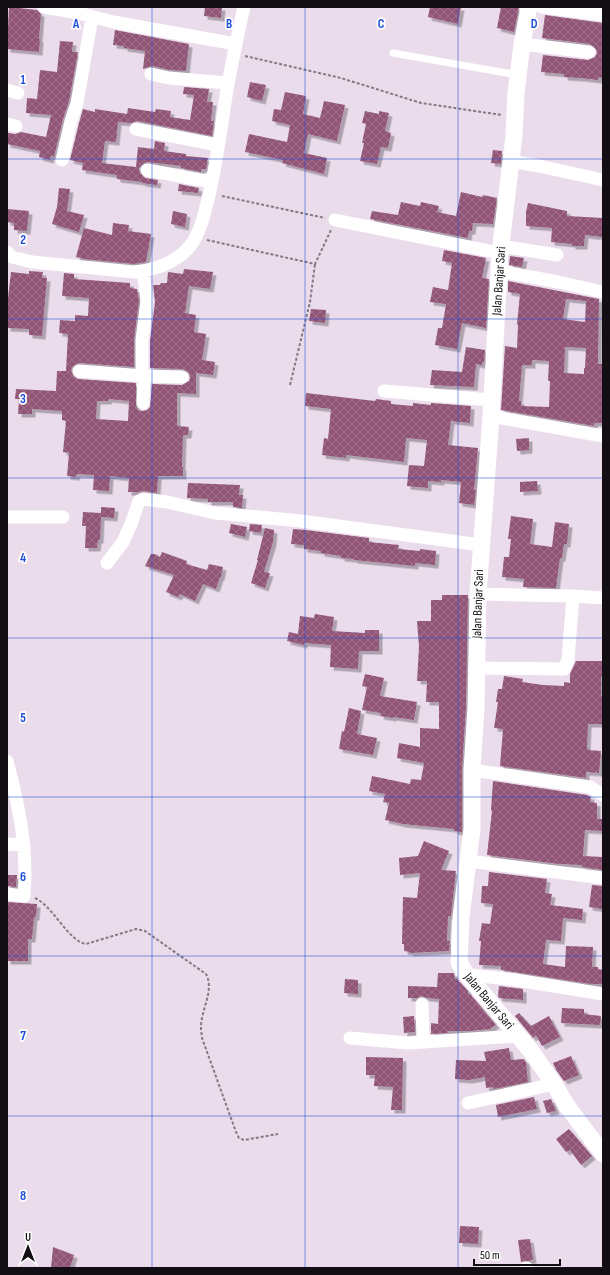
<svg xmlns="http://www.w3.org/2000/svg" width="610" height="1275" font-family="'Sofia Sans Condensed',sans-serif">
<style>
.building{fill:url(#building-cross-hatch);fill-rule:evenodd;filter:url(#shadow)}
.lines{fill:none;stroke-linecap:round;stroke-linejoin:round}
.path{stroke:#837984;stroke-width:2;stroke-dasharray:3 2;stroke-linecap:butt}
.service{stroke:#fff;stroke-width:7}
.minor{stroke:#fff;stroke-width:13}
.tertiary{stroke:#fff;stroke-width:17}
.grid{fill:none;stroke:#1d4ed8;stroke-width:1;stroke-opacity:0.55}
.labels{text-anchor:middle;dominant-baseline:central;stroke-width:3.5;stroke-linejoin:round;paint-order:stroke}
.street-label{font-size:13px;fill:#130e13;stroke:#fff}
.grid-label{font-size:13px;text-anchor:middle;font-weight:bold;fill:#1d4ed8;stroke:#fff;stroke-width:3.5;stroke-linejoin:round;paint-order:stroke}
</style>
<defs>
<pattern id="building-cross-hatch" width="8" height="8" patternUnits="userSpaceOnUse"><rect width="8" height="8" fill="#925477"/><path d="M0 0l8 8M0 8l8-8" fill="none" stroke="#9d728a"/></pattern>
<filter id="shadow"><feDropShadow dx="3.5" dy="3.5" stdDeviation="0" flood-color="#0004"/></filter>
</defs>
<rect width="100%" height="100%" fill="#ebdcec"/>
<!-- building -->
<path class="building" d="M9,7L37,10L41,14L39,39H40L39,52L7,49Z
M205,7H222L221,18L204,16Z
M430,7H461L458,24L428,17Z
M501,7H519L514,32L497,28Z
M545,15L603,23V78L599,77L598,80L581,78L564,77V74L541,72L543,55L588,60L595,57L597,53L596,49L590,44L542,38Z
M115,30L189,44L186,71L170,70L152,66L143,69L145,51L124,48V46L113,45Z
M60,41L73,42L72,52H78L69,101L63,119L54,157L51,156L50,160L39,157L40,151L7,144V138L8,133L15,134L21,132L46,137L51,115L26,113L27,98L37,99L40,70L57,72Z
M250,82L266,85L262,101L247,97Z
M184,87L209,89L207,102H213L211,121H214L212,136L138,121L131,123L118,122L116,142L105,141L102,163L136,167L138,147L154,149L155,141L165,143L164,151L186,154V156L208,158L206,169H201V172L181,168V166L148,162L144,163L139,168L140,173L145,178L158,180L157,185L142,183V182L117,179V175L82,170L83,163L70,160L79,123L83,109L95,112V109L127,114L128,108L155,112L156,109L171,111L170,117L190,120L194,95L183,94Z
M285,92L306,96L303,114L320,118L324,101L345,105L337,141L308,134L304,153L327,158L324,174L282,163L283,160L245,152L249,134L287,142L290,125L272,121L274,109L281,110Z
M365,111L379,114V111L389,113L385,131L391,133L388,148L381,147L377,164L360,161L364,143H362L366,124L362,123Z
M493,150L502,151L501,164L491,163Z
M179,184L199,188L198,193L178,191Z
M59,188L70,189L67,211L84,215L79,232L52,224L57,207Z
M461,192L482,197L483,195L497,198L493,224L473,223L472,231H469L468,238L370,219L372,211L398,215L401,202L420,206L421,202L439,206L437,212L456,216Z
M528,203L567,211V216L603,218V237L585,235L584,246H572V244L551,242L552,228L526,226V212Z
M7,209L29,211L27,231L14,230V223L7,222Z
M173,211L187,214L185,227L171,224Z
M113,223L129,225L128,231L151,234L146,262L134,264L84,259L76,257L84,228L112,235Z
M444,250L486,258L482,278L489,279L486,328L462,323L457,349L435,345L438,328H442L446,304L430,302L433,287L448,290L452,263L442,261Z
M510,256L524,258L522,267L509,265Z
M184,269L213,272L210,289L189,286L185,313L196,315L194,332L206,334L202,360L215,362L213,375L196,373V394L177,393V426L189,427L188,435H183L182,467H183V476H158L157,493L144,491L138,492H128L129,478L110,476L109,491L93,490L94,475L77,474L76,477L67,476L69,453L63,452L66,421L62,420V411L32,409V414H18L19,399H15L16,389L56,391L57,371H66L68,334L59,333L60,320L75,321V315L88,316L89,298L62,296L64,273L74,274V279L130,283V288L137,289L139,301L134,339V367L79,363L73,366L71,371L74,377L78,379L136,383V406L138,410L143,411L147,410L150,407L152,384L182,385L189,381L190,378L189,373L183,369L150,368V341L155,302L153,285H160L161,283H167L168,272L183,274ZM109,399L129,401L128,421L96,419L97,401H108Z
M29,271L43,272L42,278H47L42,336L29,335V329L7,328V307L11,272L29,274Z
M508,281L599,299L598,364H603V423H594V426L501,410L505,346L517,348L518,325L517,324L520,294L508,292ZM566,299L586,301L585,322L563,319ZM565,347L586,348L585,368H584V374L564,373ZM532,360L549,361L548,381H550L549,407L521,406V401H519L522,365H532Z
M311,309L326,310L325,323L309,321Z
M466,347L485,350L484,362H482V365L476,364L474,387L430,385L432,370L462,372Z
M306,393L375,401L376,399L391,401V404L413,406V403L431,405V403L471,406L470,423L451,421L448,445L478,448L474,490H476L474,505L459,503L461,482L441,480V482L428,481V488L407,486L409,465L424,466L427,440L406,438L404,462L346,455V458L322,455L324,438L328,439L331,409L305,406Z
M529,438V450L517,451L516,439Z
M537,481L538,491L520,492V482Z
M188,483L240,485L239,495H243L242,508L233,507V502H208V499L187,498Z
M101,507L115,508L114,518L101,517L100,540H98L97,548H85L86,526H82L83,512L101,513Z
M511,516L533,519L530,544L552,547L555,522L569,524L567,544H564L562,558H560L556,588L523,587L524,579L502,577L504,557H509L511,539H508Z
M231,524L247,527L245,537L229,533Z
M250,524L262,525L261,533L249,531Z
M265,528L274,530L273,542L264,572L270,573L265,588L251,583L258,560H257Z
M293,529L306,530L369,538V542L399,545L398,549L420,551V549L436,551L435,565L415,563V566L354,560V559L341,558V556L321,553V551L304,549V545L291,544Z
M162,552L187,561L186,564L207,570L209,564L223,567L221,577H220L216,589L203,584L195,601L180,594L178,597L166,592L174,575L145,566L151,554H155L160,557Z
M442,595H468L466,707L462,770V832L454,831V829L403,824L385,820L389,803L383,802L385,794L369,791L372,776L410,784L411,779L421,780L424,763L397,758L399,743L420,747V728L439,729V702H426L427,681H417L419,647L417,621H431V600H442Z
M315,614L334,617L332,631L365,633V630H379V651H359L358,669L330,667L331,645L304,643V645L287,641L289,632L298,634L300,616L314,618Z
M576,661H603V676H601V696H603V724H588L587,747L588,750L601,751L599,773L586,772V778L500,766L503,729L494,728L498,702H496L498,689H502L504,676L523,679L522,682L543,685L564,686V682L570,683V674Z
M365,674L384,678L380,696L417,702L414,720L393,717V718L380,716L381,713L362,710L367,687L362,686Z
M349,708L361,711L357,734L377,738L373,755L339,749L342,731L344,732Z
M493,781L587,795L591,797L590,802L597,803V819H603V831L585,830L583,856L603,857V870L582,867V865L559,864L487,855L492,811L491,810Z
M424,841L449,851L441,870L456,871L451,916H448L447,941H450L449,951L410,953V952L404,951V944H402L403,897L417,898L420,873L400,875L399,858L418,856Z
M489,872L547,879L545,893L552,894L550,905L583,909L582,920L563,918L561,941L546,940L543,964L565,967L566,946L593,947L592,967H598V969L603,970V984H591L501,970V966L479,965L481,941H479L482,923L490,924L493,904L481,903L482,886H488Z
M7,875H17L16,887L7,886Z
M592,885L603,886V909L589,907Z
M7,902L37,904L36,917H34L32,939H28V961H7L8,915H7Z
M438,973H454L455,979H457L468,991V994H470L496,1025L490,1029L470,1031H447V1033L431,1034V1023L438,1024L439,999L427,998L422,996L417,998H408V986L437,987Z
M345,979L358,980V994L344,993Z
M499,986L523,989V1000L499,998L498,996Z
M562,1008L584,1009V1014L601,1016L600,1025L561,1023Z
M519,1013L531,1026L549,1016L560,1037L542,1046L536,1035L533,1038L515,1016Z
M414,1016L415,1032L404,1033L403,1017Z
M509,1048L511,1060L524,1059L526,1062L528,1082L494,1089L493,1087L486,1088L485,1077L469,1080L455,1079L456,1060L486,1061L484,1052Z
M571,1056L579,1075L564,1081L556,1070L553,1063Z
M366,1057L403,1058L402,1110H391L393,1087L374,1086L375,1075H366Z
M534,1097L537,1109L498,1117L496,1105Z
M551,1099L556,1111L547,1113L543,1101Z
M569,1129L592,1156L581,1165L570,1150L566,1152L556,1139Z
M460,1226L479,1227L478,1244L459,1243Z
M530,1239L533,1260L521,1262L518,1240Z
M53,1247L74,1255L70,1268H51Z"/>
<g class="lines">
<!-- path -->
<path class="path" d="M245,56L341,78L421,103L502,115
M222,196L325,218
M207,240L315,264L331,230
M290,385L310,302L315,264
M35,898C54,907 68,941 86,944L136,929L145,931L206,974C215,991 200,1011 201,1029C201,1032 202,1035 202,1038L236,1132L239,1138L244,1140L278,1134"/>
<!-- service -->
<path class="service" d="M393,53L518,75"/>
<!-- minor -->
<path class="minor" d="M44,7L79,13L113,22L236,44
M542,7L603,15
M522,44L589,52
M151,74L169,78L228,83
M7,90L18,93
M7,124L16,126
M136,129L218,145
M62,160L71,121L77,103L92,17
M510,161L539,166L603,180
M147,170L212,182
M335,220L500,253
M501,246L557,255
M7,252L12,257L32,262L134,272C155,270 176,263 190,246C199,235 203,220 206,207C217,167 221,125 228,84C233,58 238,33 244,7
M499,271L558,282L603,292
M79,371L144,376L182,377
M384,391L491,400
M143,403L144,376L142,369V340L147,301L143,271
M491,416L603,436
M7,517H63
M107,563L123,542L131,524L139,501L143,499L167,502L215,513L301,521L481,545
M478,594L573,596L603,598
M476,668L564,669L568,660L573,596
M7,761C19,806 28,849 24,896L7,894
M472,770L590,787L603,795
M7,844L24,845
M468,861L603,878
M468,975L510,979L603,994
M422,1004L423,1042
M350,1038L408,1043L519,1036
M468,1103L554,1084
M526,1268H527"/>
<!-- tertiary -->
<path class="tertiary" d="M529,7L522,44L516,93L514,136L500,253L491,416L478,594L476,707L472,770V829L461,917L459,962L464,971L474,983L531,1051L554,1084L567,1106L603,1154"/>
</g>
<!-- grid -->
<path class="grid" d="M152,7V1268M305,7V1268M458,7V1268M7,159H603M7,319H603M7,478H603M7,638H603M7,797H603M7,956H603M7,1116H603"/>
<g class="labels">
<!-- street labels -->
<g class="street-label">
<text transform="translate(499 281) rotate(-86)">Jalan Banjar Sari</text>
<text transform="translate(478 604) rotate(-88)">Jalan Banjar Sari</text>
<text transform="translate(489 1001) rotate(50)">Jalan Banjar Sari</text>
</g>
</g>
<g class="grid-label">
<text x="76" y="28">A</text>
<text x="229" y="28">B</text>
<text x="381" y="28">C</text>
<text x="534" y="28">D</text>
<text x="23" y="84">1</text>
<text x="23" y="244">2</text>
<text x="23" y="403">3</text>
<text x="23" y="562">4</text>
<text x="23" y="722">5</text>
<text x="23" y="881">6</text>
<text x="23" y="1040">7</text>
<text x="23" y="1200">8</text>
</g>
<!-- border -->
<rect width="610" height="1275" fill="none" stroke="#130e13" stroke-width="16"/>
<!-- north arrow -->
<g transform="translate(28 1247)" stroke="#ffffff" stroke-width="3" paint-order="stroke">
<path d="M0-3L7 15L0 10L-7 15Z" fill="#130e13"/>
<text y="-6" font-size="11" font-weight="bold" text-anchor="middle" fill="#130e13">U</text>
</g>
<!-- scale -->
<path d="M474 1259v6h86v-6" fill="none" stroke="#130e13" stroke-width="2"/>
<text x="480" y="1259" font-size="12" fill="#130e13" stroke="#ffffff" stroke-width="3" paint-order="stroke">50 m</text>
</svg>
